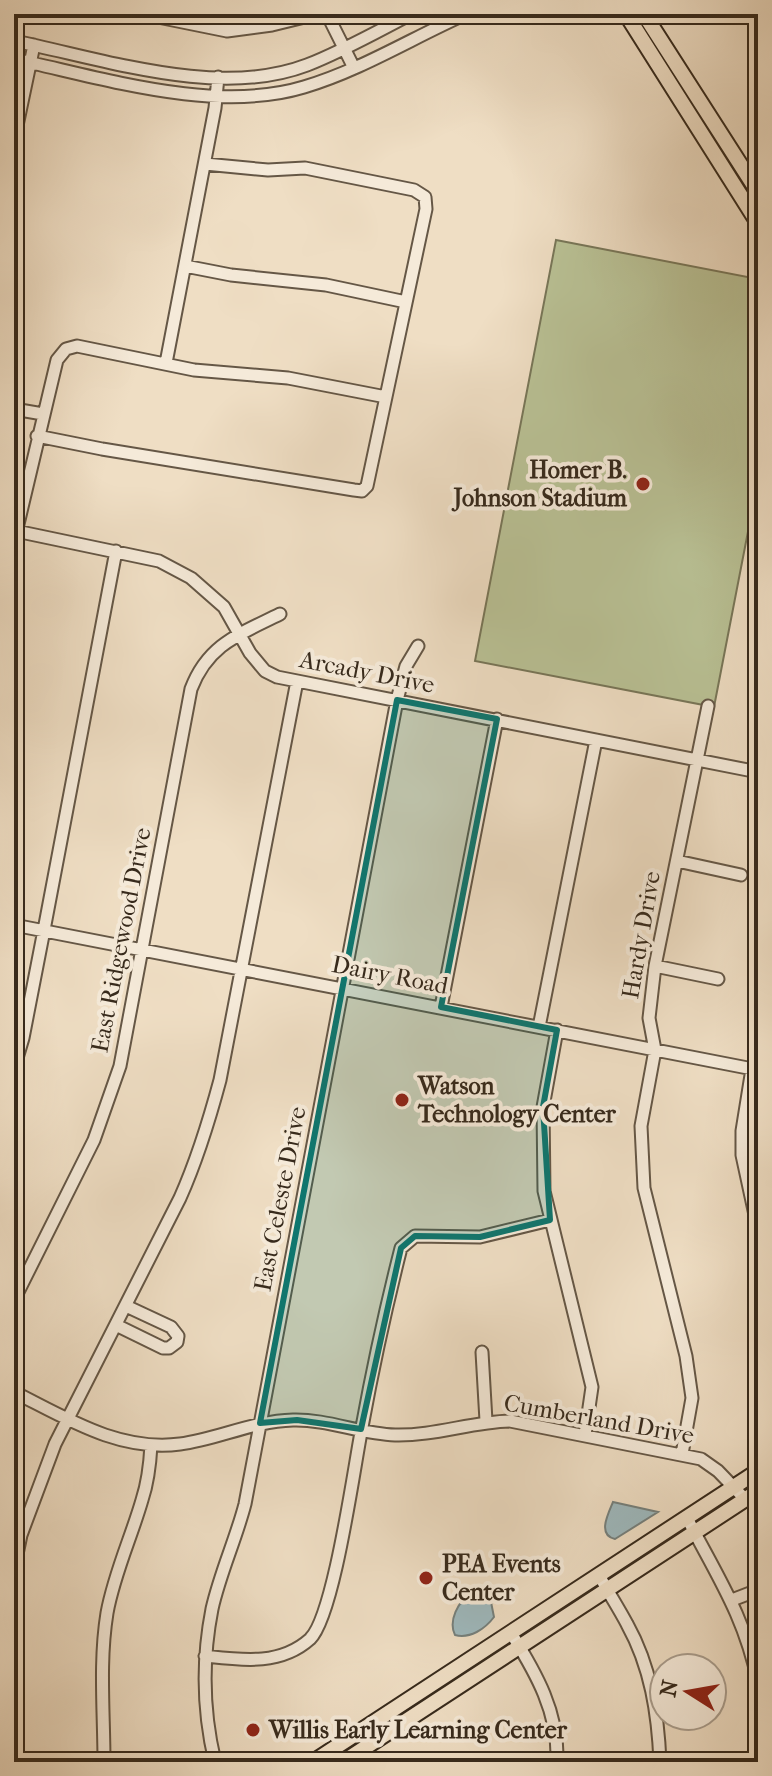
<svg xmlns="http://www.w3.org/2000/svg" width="772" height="1776" font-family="'IM FELL French Canon',serif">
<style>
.green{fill:#b9c195;stroke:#787658;stroke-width:2}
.water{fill:#9eb9be;stroke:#75807d;stroke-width:2}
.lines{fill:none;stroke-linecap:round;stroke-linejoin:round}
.minor-casing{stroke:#655746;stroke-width:15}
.major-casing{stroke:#372a1c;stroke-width:18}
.minor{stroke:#f5ead9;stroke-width:11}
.major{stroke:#efdec4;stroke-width:14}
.marked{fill:#0f766e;fill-opacity:0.2;stroke:#0f766e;stroke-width:6;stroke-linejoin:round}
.poi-dot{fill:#8f2418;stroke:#f5ead9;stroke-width:3}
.labels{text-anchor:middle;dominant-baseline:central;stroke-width:8;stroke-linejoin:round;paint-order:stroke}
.poi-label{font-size:24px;font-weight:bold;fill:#372a1c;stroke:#f5ead9;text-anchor:start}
.street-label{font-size:24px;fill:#372a1c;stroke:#f5ead9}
</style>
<rect width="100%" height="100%" fill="#efdec4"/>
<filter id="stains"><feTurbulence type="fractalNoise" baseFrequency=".0025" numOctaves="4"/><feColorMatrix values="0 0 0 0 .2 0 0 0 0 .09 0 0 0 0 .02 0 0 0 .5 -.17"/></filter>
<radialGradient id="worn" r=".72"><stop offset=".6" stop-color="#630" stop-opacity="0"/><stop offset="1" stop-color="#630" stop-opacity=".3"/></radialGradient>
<!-- green -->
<path class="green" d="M556,240L758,279V480L714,707L475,661Z"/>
<!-- water -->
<path class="water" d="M613,1502L658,1512L615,1539C597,1535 608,1514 613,1502Z
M471,1594L491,1602L494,1617C485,1629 470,1639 455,1635C448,1621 458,1601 471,1594Z"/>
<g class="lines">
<defs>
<path id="minor" d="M143,14L227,31L272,25L317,14
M327,14L354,68
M227,31L230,14
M14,41C104,59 218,99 307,65C343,51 378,31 411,14
M14,59C103,78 215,114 304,87C361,70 412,38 466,14
M14,140L34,45
M185,266L231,275L326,285L406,302
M166,363L215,108L218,77
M14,409L43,414
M37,436L102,449L354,490L362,491L367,486L426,209L425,197L414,190L305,168L268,170L205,164
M16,531L159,561L191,578L224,607L250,653L265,671L277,677L758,772
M14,541L57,360L66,349L77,346L194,370L288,378L386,397
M677,861L741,875
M14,925L758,1070
M655,966L718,979
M441,1007L497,719
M539,1027L596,740
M557,1030L543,1107L544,1191L592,1387L585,1435
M14,1068L23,1038L44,930L116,551
M752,1069L742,1131V1155L758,1229
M14,1300L94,1140L120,1066L191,689C208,644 240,634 280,614
M116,1325L163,1348H169L177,1342L178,1336L171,1327L126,1306
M482,1352L486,1421
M14,1392C66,1418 119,1452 180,1444C218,1439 253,1421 293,1420C327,1419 361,1434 395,1435C434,1436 471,1422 510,1421L701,1459L718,1471L745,1499
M682,1454L692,1398L686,1356L644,1188L641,1126L655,1050L649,1018L655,966L708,706
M687,1518C717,1576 745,1617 758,1682
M14,1569L21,1535L55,1444L180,1198C197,1160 209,1121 220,1080L297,681
M599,1575C608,1592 618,1607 627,1624C651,1667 658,1714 660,1762
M732,1600L758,1590
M511,1633C536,1673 559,1713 557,1762
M205,1656C241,1660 280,1666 310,1639C334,1616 354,1467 362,1427C373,1367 386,1307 401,1248L415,1236L480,1237L550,1220
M104,1762C104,1713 99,1662 107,1613C114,1574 131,1538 142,1500C148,1482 150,1464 151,1445
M215,1762C203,1712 202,1660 212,1609C220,1573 236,1539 245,1504L397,700L406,666L418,646"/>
<path id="major" d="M626,14L758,223
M644,14L758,192
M313,1762L758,1471
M343,1762L758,1491"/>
</defs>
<!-- minor casing -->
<use href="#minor" class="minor-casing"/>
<!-- major casing -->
<use href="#major" class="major-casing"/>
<!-- minor -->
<use href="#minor" class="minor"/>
<!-- major -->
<use href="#major" class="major"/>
</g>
<!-- marked area -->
<path class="marked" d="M397,700L497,719L441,1007L557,1030L543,1107L550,1220L480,1237L415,1236L401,1248L361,1429L297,1420L260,1423Z"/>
<!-- markers -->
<g class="poi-dot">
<circle cx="643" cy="484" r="8"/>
<circle cx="402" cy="1100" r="8"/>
<circle cx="426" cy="1578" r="8"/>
<circle cx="253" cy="1730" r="8"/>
</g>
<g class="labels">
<!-- poi labels -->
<g class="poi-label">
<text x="627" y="470" text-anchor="end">Homer B.<tspan x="627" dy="28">Johnson Stadium</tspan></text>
<text x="418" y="1086">Watson<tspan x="418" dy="28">Technology Center</tspan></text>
<text x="442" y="1564">PEA Events<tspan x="442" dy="28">Center</tspan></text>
<text x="269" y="1730">Willis Early Learning Center</text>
</g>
<!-- street labels -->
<g class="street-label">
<text transform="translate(367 672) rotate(11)">Arcady Drive</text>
<text transform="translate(641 935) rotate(-80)">Hardy Drive</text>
<text transform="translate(121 940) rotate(-79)">East Ridgewood Drive</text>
<text transform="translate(390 975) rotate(11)">Dairy Road</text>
<text transform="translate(280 1199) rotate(-79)">East Celeste Drive</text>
<text transform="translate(599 1419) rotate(10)">Cumberland Drive</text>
</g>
</g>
<!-- margin -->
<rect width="772" height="1776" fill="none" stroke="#efdec4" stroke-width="48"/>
<rect x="16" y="16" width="740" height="1744" fill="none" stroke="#372a1c" stroke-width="4"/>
<rect x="24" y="24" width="724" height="1728" fill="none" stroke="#372a1c" stroke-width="2"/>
<!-- north arrow -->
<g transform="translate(688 1692) rotate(281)"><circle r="38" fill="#f5ead9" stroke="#a99d8d" stroke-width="2"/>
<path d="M0-6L14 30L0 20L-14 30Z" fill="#8f2418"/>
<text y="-12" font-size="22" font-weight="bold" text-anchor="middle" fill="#372a1c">N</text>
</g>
<rect width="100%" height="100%" filter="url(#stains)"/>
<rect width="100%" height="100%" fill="url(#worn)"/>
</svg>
